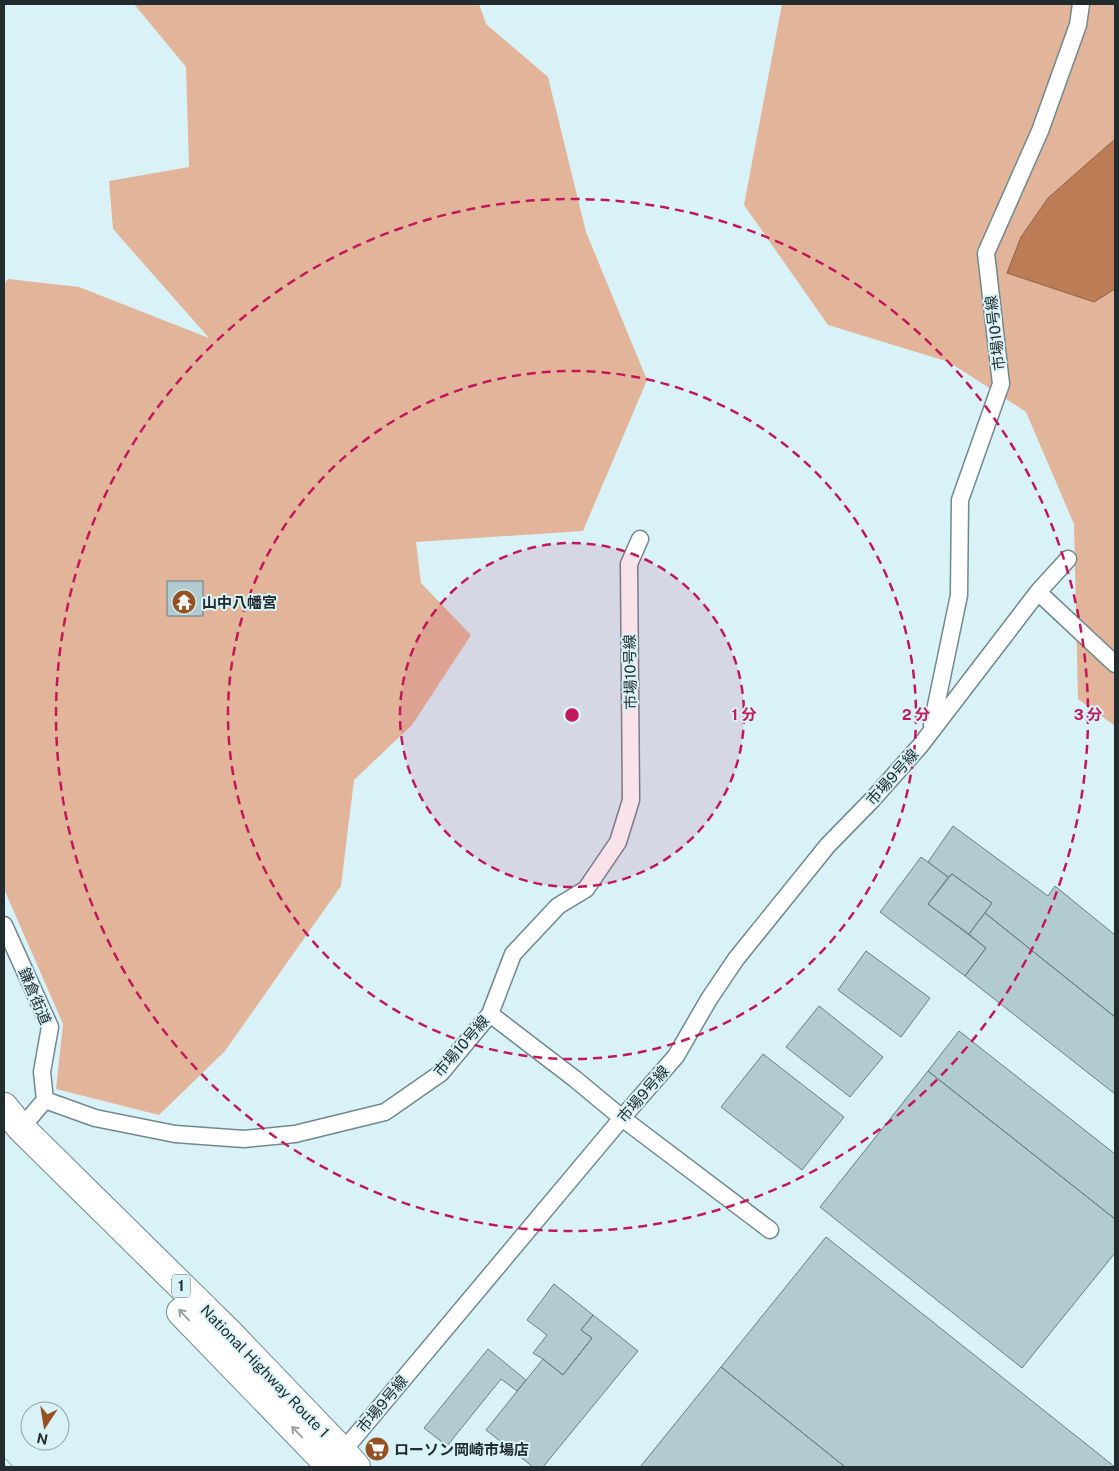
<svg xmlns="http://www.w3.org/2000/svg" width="1119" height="1471" font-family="'Public Sans','Noto Sans JP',sans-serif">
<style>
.green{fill:#e2b59a}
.water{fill:#bc7d56;stroke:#8e654a}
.building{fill:#b2cbd0;stroke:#687f84}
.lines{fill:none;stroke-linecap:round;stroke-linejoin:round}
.street-casing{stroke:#71888d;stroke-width:19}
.highway-casing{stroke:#71888d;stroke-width:30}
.street{stroke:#fff;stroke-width:16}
.highway{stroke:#fff;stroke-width:28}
.rail-casing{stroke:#85979b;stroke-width:5.5}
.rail{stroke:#d9f2f8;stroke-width:4;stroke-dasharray:11;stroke-linecap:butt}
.oneway{stroke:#9ca0a1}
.ring{fill:none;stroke:#c2185b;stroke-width:2.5;stroke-dasharray:9 6}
.labels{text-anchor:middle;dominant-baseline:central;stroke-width:4;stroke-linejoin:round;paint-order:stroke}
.shield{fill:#d9f2f8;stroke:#59676b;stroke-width:1}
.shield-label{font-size:14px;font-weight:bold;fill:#222c2e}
.street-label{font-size:15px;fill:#222c2e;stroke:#d9f2f8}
.poi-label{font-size:15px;font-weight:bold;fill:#222c2e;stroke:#d9f2f8;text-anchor:start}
.centre{fill:#c2185b;stroke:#d9f2f8;stroke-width:2.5}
.ring-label{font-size:15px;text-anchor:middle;font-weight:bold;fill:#c2185b;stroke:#d9f2f8;stroke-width:4;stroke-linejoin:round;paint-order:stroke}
</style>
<rect width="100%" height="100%" fill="#d9f2f8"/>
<!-- green -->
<path class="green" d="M134,4H479L486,24L548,77L586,232L647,380L583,531L416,542L421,583L471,635L412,725L354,780L341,886L225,1051L159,1115L56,1089L63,1024L4,889V284L8,279L79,287L209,338L113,229L109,181L189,167L186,67Z
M782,4H1115V726L1078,699L1074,524L1026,412L949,362L828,325L744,205Z"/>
<!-- water -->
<path class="water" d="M1115,139V289L1094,302L1007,273L1021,237L1048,198Z"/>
<!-- building -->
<path class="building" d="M167,581H203V616H167Z
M953,826L1048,896L1055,886L1115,935V1017L985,913L992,903L952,874L948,877L928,862Z
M921,857L948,877L928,904L986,948L965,976L880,912Z
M952,874L992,903L969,934L928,904Z
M985,913L1115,1017V1094L965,976L986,948L969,934Z
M866,951L930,998L901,1037L838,990Z
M819,1006L883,1057L850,1097L786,1047Z
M959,1031L1115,1154V1219L928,1071Z
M763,1054L844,1117L802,1170L721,1107Z
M928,1071L1115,1219V1253L1022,1368L820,1207Z
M826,1237L1115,1467H845L721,1367Z
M554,1284L593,1315L581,1330L592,1338L563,1375L543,1359L533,1353L547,1335L527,1320Z
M593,1315L638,1351L543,1467H533L486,1430L543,1359L563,1375L592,1338L581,1330Z
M488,1349L526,1380L517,1391L501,1379L447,1446L424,1428Z
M721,1367L845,1467H640Z"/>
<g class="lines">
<defs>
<path id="street" d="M1038,592L1115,664
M932,725L959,595L960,500L1001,384L986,253L1040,131L1078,25L1081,4
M4,925L50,1027L42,1072L45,1100
M490,1014L575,1079L622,1118L770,1230
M45,1100L95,1118L175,1134L244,1139L295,1134L385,1112L441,1073L490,1014L513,954L558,906L586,889L618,842L631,800L629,564L640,539
M21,1128L45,1100
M338,1457L622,1118L676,1056L709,999L736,959L828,845L872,800L920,746L1038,592L1068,559"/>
<path id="highway" d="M4,1107L21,1128L229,1333L343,1452L356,1467
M181,1312L331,1467"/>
</defs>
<!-- street casing -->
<use href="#street" class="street-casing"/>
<!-- highway casing -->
<use href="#highway" class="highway-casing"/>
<!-- street -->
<use href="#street" class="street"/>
<!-- highway -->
<use href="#highway" class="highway"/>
<defs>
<path id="rail" d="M4,1461L10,1467"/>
</defs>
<!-- rail casing -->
<use href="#rail" class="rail-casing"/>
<!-- rail -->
<use href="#rail" class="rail"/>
</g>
<!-- one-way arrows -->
<defs><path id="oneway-shaft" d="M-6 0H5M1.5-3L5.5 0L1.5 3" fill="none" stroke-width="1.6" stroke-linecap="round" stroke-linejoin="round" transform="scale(1.25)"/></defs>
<g class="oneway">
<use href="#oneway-shaft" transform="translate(184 1315) rotate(-134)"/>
<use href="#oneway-shaft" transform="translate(297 1432) rotate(-134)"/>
</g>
<!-- distance rings -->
<circle cx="572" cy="715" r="172" fill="#c2185b" fill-opacity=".12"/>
<g class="ring">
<circle cx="572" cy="715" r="172"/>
<circle cx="572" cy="715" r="344"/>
<circle cx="572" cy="715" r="516"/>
</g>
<!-- icons -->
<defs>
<symbol id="temple-disc" viewBox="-11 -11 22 22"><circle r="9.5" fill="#955122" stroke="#d9f2f8"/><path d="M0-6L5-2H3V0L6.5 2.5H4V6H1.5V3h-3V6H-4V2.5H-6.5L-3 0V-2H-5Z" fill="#fff"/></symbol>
<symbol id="supermarket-disc" viewBox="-11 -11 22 22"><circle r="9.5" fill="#955122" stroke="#d9f2f8"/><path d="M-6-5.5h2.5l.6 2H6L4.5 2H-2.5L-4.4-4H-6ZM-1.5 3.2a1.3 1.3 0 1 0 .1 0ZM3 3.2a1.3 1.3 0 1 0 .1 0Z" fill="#fff"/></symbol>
</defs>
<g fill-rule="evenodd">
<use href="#temple-disc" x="170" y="588" width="28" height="28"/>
<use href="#supermarket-disc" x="363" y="1435" width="28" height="28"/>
</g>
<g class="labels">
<!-- shield labels -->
<rect class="shield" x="172" y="1274.5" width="18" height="23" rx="4"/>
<g class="shield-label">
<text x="181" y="1286">1</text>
</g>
<!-- street labels -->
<g class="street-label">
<text transform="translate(995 333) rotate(-97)">市場10号線</text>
<text transform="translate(630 672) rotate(-91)">市場10号線</text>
<text transform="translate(892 777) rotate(-48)">市場9号線</text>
<text transform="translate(35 996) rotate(67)">鎌倉街道</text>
<text transform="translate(461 1046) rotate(-49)">市場10号線</text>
<text transform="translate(643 1094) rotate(-49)">市場9号線</text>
<text transform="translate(265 1371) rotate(46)">National Highway Route 1</text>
<text transform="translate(382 1404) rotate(-50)">市場9号線</text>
</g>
<!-- poi labels -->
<g class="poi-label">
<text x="202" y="602">山中八幡宮</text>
<text x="394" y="1449">ローソン岡崎市場店</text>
</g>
</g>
<circle cx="572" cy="715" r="8" class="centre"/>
<g class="ring-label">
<text x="744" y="720">1 分</text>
<text x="916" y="720">2 分</text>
<text x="1088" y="720">3 分</text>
</g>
<!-- border -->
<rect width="1119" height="1471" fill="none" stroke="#222c2e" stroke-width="10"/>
<!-- north arrow -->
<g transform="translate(45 1426) rotate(192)"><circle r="24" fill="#d9f2f8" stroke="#90a3a7"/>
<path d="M0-4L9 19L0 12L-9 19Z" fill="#955122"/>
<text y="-8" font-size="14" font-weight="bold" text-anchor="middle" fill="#222c2e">N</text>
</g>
</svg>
